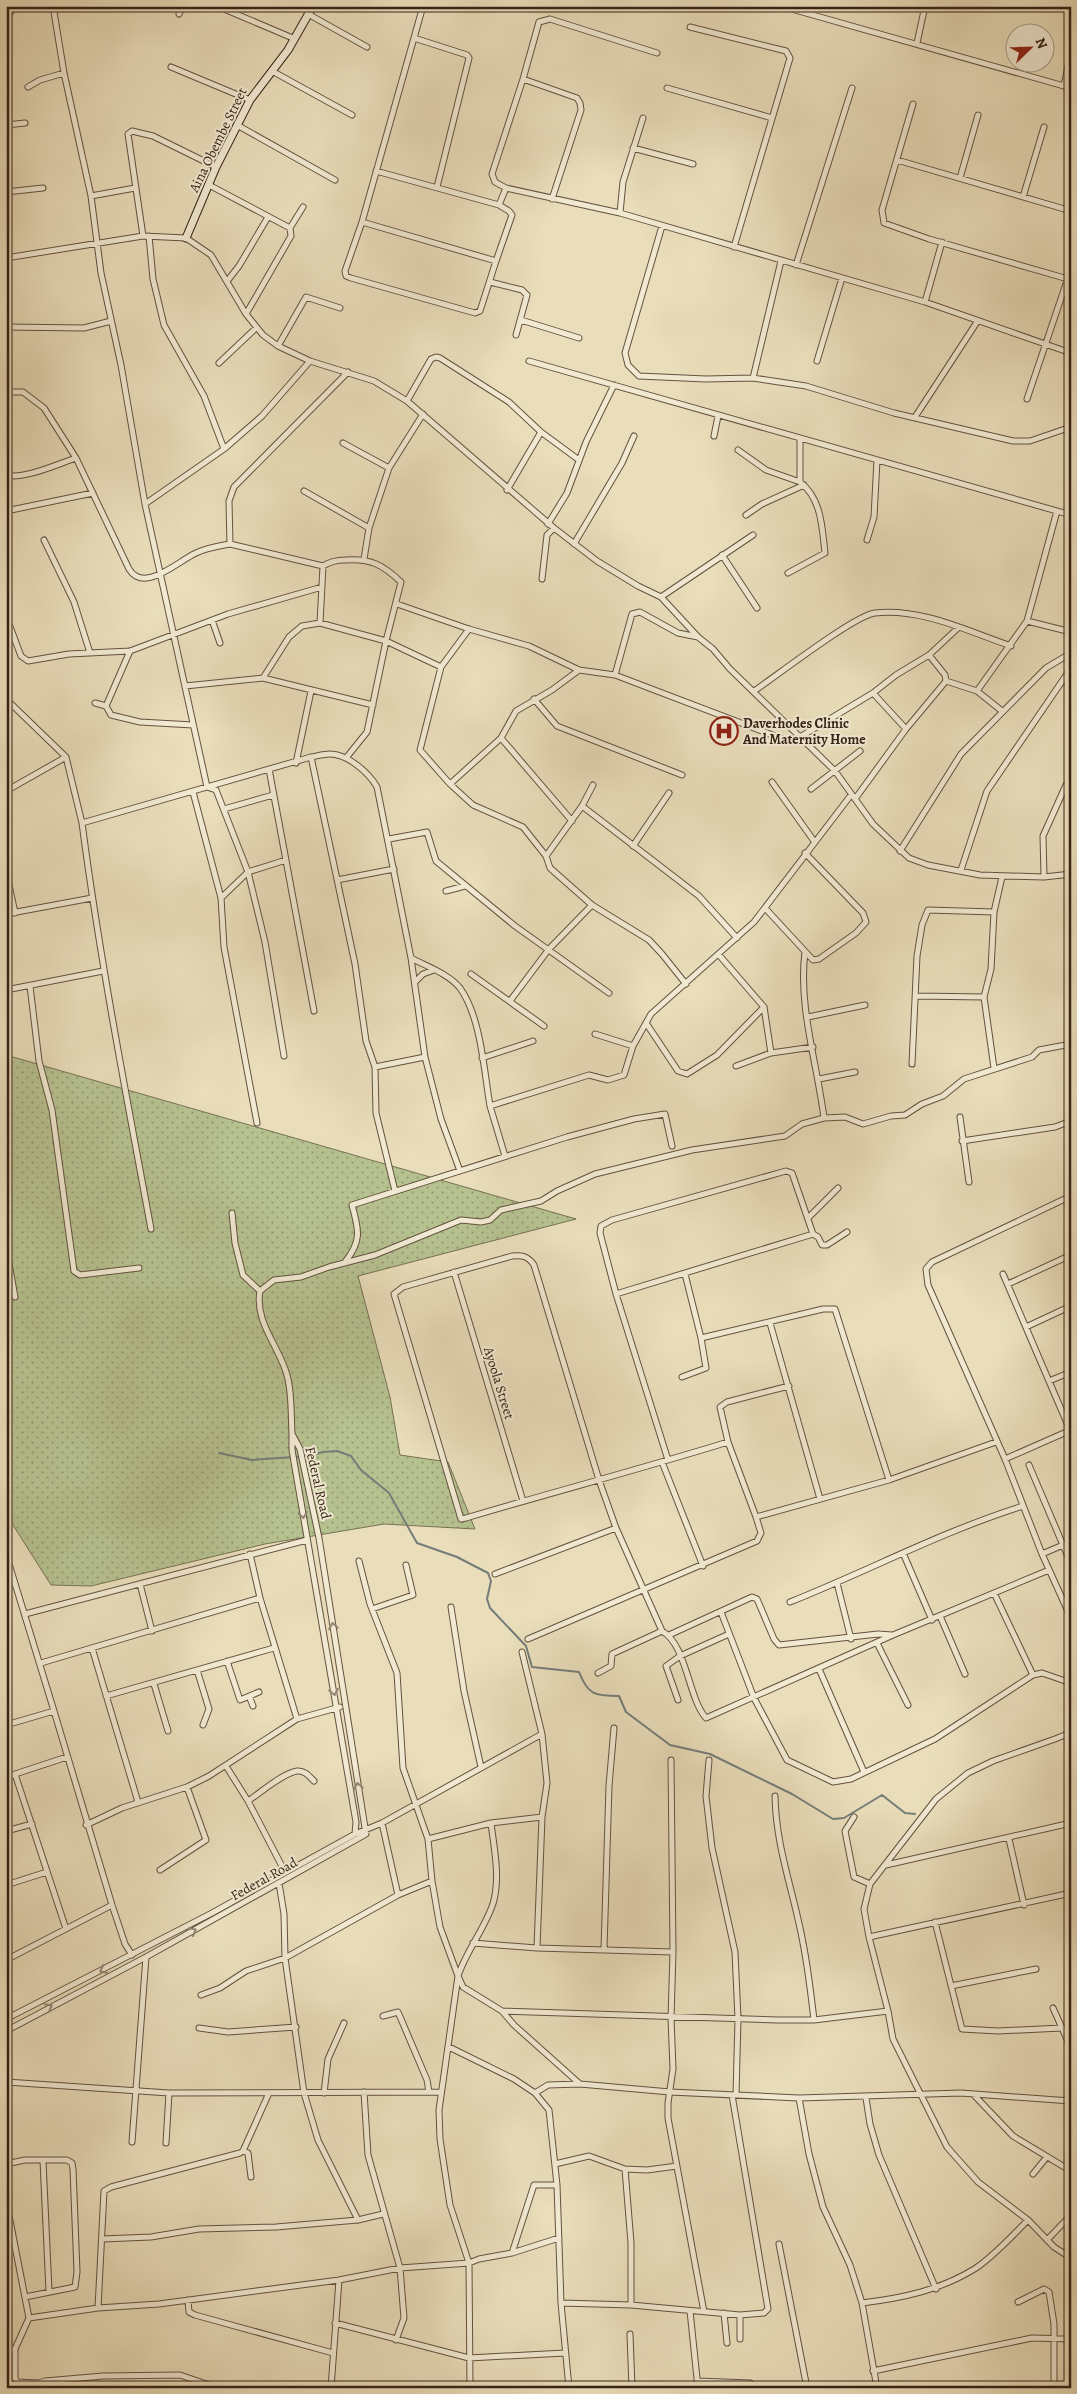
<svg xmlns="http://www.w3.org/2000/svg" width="1077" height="2394" font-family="Alegreya,serif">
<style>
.green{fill:url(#green-dots);stroke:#767253}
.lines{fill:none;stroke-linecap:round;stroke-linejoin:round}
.stream{stroke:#747d79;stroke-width:2}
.street-casing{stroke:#63523f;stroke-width:7}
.secondary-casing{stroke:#362316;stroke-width:9}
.street{stroke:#f1e9d2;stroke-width:5}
.secondary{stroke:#f1e9d2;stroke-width:7}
.oneway{stroke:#948674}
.labels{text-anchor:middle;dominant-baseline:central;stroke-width:4;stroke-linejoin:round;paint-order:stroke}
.street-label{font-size:14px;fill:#362316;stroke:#f1e9d2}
.poi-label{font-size:14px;font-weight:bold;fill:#362316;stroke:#f1e9d2;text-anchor:start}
</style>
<defs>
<pattern id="green-dots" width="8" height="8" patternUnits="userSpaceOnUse" patternTransform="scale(1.25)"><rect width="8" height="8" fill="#b6c190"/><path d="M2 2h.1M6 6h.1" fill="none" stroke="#959c75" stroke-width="1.8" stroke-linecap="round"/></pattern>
</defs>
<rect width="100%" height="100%" fill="#e9ddba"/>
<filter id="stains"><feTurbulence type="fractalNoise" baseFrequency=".004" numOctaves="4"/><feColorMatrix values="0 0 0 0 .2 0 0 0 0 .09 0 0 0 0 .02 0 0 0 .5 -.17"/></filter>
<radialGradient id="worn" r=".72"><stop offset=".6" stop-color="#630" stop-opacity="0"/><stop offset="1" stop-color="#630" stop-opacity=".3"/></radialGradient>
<!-- green -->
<path class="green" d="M6,1055L576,1219L358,1276L390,1397L400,1455L448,1462L475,1529L384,1524L265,1544L91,1586L51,1585L6,1514Z"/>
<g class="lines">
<!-- stream -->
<path class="stream" d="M219,1453L252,1460L308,1456L323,1452L337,1451L351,1456L361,1470L389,1493L417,1543L457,1557L488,1573L491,1581L487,1599L490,1608L526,1646L532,1667L579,1672C588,1695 595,1696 619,1696L626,1712L670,1745L710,1754L792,1794L833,1819L844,1818L882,1795L905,1813L915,1814"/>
<defs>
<path id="street" d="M53,6L64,73L91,196L101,273L121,365L145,504L207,787L216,790L248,872L265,942L284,1056
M217,6L295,39
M385,6L386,7
M423,6L362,222L496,261L512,215L509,211L499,205
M534,6L541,8
M781,6L1071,88
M1070,6L1071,10
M179,14L183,6
M308,14L367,47
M6,19L15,6
M690,27L786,51L790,58L734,247
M414,38L467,55L469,58L437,187
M917,43L925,6
M171,67L250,100
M272,71L352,115
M523,79L492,174L495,182L506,188L620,213L925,302L1071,353
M1064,86L1071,52
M28,87L40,80L64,73
M667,88L772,118
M913,104L882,210L884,223L929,239L1068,279
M6,125L25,123
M237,125L335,180
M633,148L693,164
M897,160L1071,211
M376,171L499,205L506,188
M960,178L978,115
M209,185L290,228L291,236L246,314
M6,192L43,188
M91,196L135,188
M1023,197L1044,127
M552,199L581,110L580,103L577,98L523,79L539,22L550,19L657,53
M620,213L623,182L643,118
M362,222L345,271L346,276L351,278L475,313L480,311L496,261
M662,226L625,353L628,365L639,376L706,379L753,378L806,386L894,413L1013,441H1030L1071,427
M290,228L303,207
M143,236L128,134L132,131L153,136L216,167
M149,236L153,279L164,325L204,396L224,449
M6,258L143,236L186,238L211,255L246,314L263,335L278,346L310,361L374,381L407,401L554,528L597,561L638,586L661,597L698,637L713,649L730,669L835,771L873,824L909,858L928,865L980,875L1044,877L1071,874
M796,265L852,88
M228,280L239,266L268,217
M490,282L522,290L527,295L516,335
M925,302L942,242
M521,320L579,338
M6,327L84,328L111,321
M278,346L306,297L340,308
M529,361L1071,515
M817,361L842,278
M219,363L256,328
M753,378L781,261
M6,392H23L44,408L76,458L129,569C144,594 178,561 196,553C206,548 219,546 230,544L229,501L234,487L348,372
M1027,399L1071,269
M407,401L431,359L436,357L440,358L509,402L541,432L579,460
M915,417L977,322
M714,436L718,416
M343,443L389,468
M738,450L766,470L800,482
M6,475C23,480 58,464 76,458
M507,490L541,432
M304,491L369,528
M145,504L224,449L262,416L310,361
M6,511L93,493
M746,515L762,504L804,485
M548,524L567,493L586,442L614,385
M44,540L74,602L90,653
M867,540L874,517L877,460
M230,544L323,566C331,561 337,560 345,560C371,558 383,565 401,582L386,641L367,732L346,758
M574,544L622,463L634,436
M722,555L757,608
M364,559L369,528L389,468L423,414
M788,573L825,553C822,528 822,499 800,482V440
M542,579L547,535L554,528
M661,597L753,535
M397,604L469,629L529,646L579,670L615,675L783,739L807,743
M6,616L21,656L28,661L69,654L130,651L228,614L322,587
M212,620L220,643
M1027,621L1071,632
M320,623L323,566
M469,629L441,667L420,750L450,784L473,805L523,827L546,856L550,868L592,905L649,940L662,954L686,984
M615,675L632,614L640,612L678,633L698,637
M263,678L289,637L302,626L320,623L386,641L441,667
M946,681L977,691L1002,711
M185,686L263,678L373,705
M754,691C775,677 855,615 875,613C922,608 967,631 1011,646
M977,691L1027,621L1057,511
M873,693L906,729
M6,699L66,757L6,791
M534,699L557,726L682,775
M95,703L106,706L111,715L140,722L193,725
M106,706L130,651
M800,737L873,693L896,675L929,655L958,628
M501,738L572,821
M66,757L82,823
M311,757L355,964L366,1041L375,1067L376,1113L395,1191
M296,763L311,691
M269,769L314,1011
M772,782L814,841
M450,784L501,738L516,711L552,690L579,670
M811,789L860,751
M193,792L221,898L224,947L257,1123
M855,799L906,729L946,681L945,675L929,655
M582,806L699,896L737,938
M224,809L273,795
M389,839L427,832L436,861L515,926L609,993
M633,846L669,793
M900,851L961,754L1046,668L1071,653
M546,856L582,806L593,785
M961,870L987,791L1067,674L1071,665
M6,871L15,913
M1044,877L1043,836L1066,785L1071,781
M337,880L394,869
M446,891L465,886
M221,898L248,872L286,860
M765,908L813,960L819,959L856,933L866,922L863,913L805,853
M6,914L92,898
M805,952C798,1006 817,1063 824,1118
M719,955L764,1007L771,1053
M411,958L425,1057L441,1119L460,1171
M471,974L544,1026
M416,981L423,974L434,970
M30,986L39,1061L52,1110L74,1271L80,1275L139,1268
M6,990L103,971
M916,996L984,997
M510,1001L549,949L592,905
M808,1017L865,1005
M646,1023L678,1071L687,1074L717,1055L764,1007
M595,1034L633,1046
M482,1058L533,1041
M912,1064L917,956L922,925L928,910L994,912
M736,1066L771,1053L813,1047
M375,1067L425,1057
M994,1068L984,997L991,969L994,912L1002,877
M819,1079L855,1072
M490,1106L505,1156
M960,1117L969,1182
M962,1141L1055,1127L1071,1121
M1071,1196L932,1262L926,1269L928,1285L1005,1459L1042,1554L1071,1618
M232,1213L235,1243L243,1275L260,1291L274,1280L301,1277L329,1267L375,1255L461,1220L481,1222L490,1220L501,1210L541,1201L557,1191L595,1174L692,1150L785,1136L802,1124L824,1118L845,1117L863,1124L891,1116L905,1115L922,1104L943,1096L964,1079L1032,1057L1039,1050L1071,1044
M808,1218L838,1188
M151,1229C126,1094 100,960 82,823L311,757C317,756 324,754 330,754C348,754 369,773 377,787L411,958C426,966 449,974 460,988C481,1017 484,1071 490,1106L589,1075L608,1080L624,1075L633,1046L651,1014L754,922L851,795
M813,1234L818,1237L822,1245H827L847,1232
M6,1247L15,1297
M345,1262C362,1241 359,1230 352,1205L567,1137L634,1119L665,1114L672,1146
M454,1272L523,1501
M685,1274L701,1338L823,1309H835L889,1480
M1003,1274L1070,1430
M1008,1284L1071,1255
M260,1291C254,1324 282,1349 288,1379C292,1397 291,1417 292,1434
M616,1294L813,1234L792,1173L786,1171L612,1220L601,1226L600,1233L616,1294L668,1460
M770,1323L820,1499
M1026,1327L1071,1306
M682,1377L706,1368L701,1338
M1049,1381L1071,1372
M728,1442C641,1469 553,1492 466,1518L461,1519L394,1294L403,1287L512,1256C522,1255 528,1256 534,1265L599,1480L616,1528L662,1631C687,1645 688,1698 706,1718L893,1635L1049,1570
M1005,1459L1071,1430
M662,1462L703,1566
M1029,1465L1071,1564
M756,1517L728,1442L720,1407L727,1402L789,1386
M903,1553L932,1620
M6,1554L54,1711
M1042,1554L1063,1545
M359,1561L370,1604L397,1673L403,1768L428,1839L432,1881L440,1927L458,1976L463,1987L502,2011L514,2025L580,2084
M495,1574L616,1528
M837,1583L851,1639
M140,1584L152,1631
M994,1593L1033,1675
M790,1602C868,1571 943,1531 1023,1506
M451,1607L464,1691L481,1767
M372,1609L413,1595L406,1565
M721,1612L754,1698L787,1760L833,1782L851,1779L935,1739L1033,1675L1042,1673L1071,1683
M25,1614L307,1540
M940,1616L965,1674
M669,1635L752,1597L757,1599L774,1639L779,1645L878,1634L892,1635
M528,1639L757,1541L761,1533L756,1517L889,1480L996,1442
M877,1643L908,1705
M92,1648L138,1802
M522,1652L542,1734
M227,1661L240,1700L259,1692
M41,1663L260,1598
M819,1669L864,1772
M197,1670L209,1709L203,1725
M598,1673L611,1666L612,1654L662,1631
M154,1684L168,1731
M106,1696L274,1648
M249,1696L253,1706
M678,1700L666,1666L680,1656L729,1634
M297,1719L340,1707
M6,1725L54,1711L112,1905L125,1944L132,1955
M1071,1729L1065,1735L1055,1739L993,1761L968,1773L936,1799L870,1884L864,1909L869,1937L888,2011L893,2039L947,2147L978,2182L1028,2220L1054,2247L1071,2258
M671,1760L673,1952L671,2018L673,2069L668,2103V2118L704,2312
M709,1760L706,1796L712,1848L735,1952L738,2019L736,2095
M226,1766L248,1801L285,1872
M15,1774L66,1929
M6,1777L67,1757
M775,1796C776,1849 794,1892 803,1943C808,1968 811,1994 814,2020
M248,1801C260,1793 283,1773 297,1771C304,1770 309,1776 314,1781
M854,1817L845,1831L854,1877L870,1884
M382,1823L398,1895
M86,1825L122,1808L187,1787L209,1776L297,1719L260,1598L250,1554
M6,1831L32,1824
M428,1839L491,1823L542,1817
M1009,1839L1024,1905
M886,1865L1071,1823
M160,1870L206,1840L187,1787
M279,1883L284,1914L285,1958L304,2093L318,2140L358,2220
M6,1885L47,1872
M935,1922L962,2029L998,2031L1062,2028
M869,1937L1071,1893
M473,1943L537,1948L673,1952
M604,1949L609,1786L614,1728
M6,1960L112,1905
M951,1986L1036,1969
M201,1995L220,1988L246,1971L285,1958L398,1895L432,1881
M1053,2008L1071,2048
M502,2011L778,2020H814L888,2011
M383,2016L398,2012L427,2080L429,2092
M6,2019L212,1913L355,1834L382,1823L542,1734L547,1783L542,1817L537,1948
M199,2028L228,2032L296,2027
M6,2031L146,1957L366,1834L319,1538L300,1449L292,1434V1450L356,1822L355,1834
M449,2047L514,2079L535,2093L549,2110L557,2185L561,2303L569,2388
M6,2082L169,2093L441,2092
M364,2092L368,2155L400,2268L404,2318L396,2340
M324,2093L328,2059L344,2023
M535,2093L548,2085L580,2084L670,2092L799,2098L961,2093L1071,2101
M974,2095L1013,2136L1071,2171
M799,2098L809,2154L823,2207L850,2265L862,2303L877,2388
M866,2098L870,2124L879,2155L936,2289
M132,2142L146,1957
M166,2143L169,2093
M243,2151L248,2153L251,2177
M43,2161L49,2291
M6,2164L25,2160H67L72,2163L73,2169L77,2272L75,2287L25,2297
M555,2164L589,2156L625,2169
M1033,2174L1046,2158
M6,2200L29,2318L15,2349V2378L17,2382L38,2383L45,2381L103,2376L180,2375L218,2388
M102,2239L151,2237L199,2229L276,2227L358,2220L383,2214
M1047,2240L1071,2215
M779,2244L807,2388
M512,2253L534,2185H557
M188,2300L189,2312L195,2315L333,2353
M1018,2302L1044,2289L1049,2292L1054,2324V2388
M561,2303L631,2305L740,2315L764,2313L768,2309L732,2095
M862,2303C903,2298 941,2290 976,2268C995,2255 1012,2236 1028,2220
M631,2305V2243L625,2169L647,2170L677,2166
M98,2308L104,2191L111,2187L240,2153L243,2151L269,2093
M690,2311L698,2388
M724,2313L727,2343
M740,2315V2339
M29,2318L98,2308L159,2304L339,2280L400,2268L469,2263L479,2259L512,2253L559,2238
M335,2323L469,2358L565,2353
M630,2334L632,2388
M6,2350L15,2349
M873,2371L1032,2338L1071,2339
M697,2381L750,2383
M331,2388L339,2280
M470,2388L469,2263L450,2205L440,2139L439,2110L458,1976C466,1951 489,1922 494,1900C500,1875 494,1848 491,1823"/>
<path id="secondary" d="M186,238L216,167L250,100L288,50L313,6"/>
</defs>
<!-- street casing -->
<use href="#street" class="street-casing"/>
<!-- secondary casing -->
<use href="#secondary" class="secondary-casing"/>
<!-- street -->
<use href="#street" class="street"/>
<!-- secondary -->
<use href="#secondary" class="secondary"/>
</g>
<!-- one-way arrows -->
<defs><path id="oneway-chevron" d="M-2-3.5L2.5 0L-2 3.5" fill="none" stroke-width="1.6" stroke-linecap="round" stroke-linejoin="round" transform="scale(1.25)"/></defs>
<g class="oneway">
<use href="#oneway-chevron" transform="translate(303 1515) rotate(81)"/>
<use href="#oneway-chevron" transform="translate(333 1626) rotate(-99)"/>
<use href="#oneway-chevron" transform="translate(334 1692) rotate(79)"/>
<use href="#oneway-chevron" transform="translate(358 1786) rotate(-100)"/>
<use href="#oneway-chevron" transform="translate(193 1931) rotate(-29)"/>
<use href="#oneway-chevron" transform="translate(103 1970) rotate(153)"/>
<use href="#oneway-chevron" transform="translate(49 2007) rotate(-28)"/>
</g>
<!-- icons -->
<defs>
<symbol id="hospital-ring" viewBox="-11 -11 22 22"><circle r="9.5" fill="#f1e9d2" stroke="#8f2418" stroke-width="1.5"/><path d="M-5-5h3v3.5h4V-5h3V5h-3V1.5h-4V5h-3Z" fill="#8f2418"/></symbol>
</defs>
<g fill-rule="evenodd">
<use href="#hospital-ring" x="708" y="715" width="32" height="32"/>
</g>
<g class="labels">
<!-- street labels -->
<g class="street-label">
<text transform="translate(218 140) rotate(-64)">Aina Obembe Street</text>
<text transform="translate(499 1383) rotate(73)">Ayoola Street</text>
<text transform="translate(318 1483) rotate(77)">Federal Road</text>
<text transform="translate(264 1879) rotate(-29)">Federal Road</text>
</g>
<!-- poi labels -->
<g class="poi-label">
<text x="743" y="723">Daverhodes Clinic<tspan x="743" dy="16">And Maternity Home</tspan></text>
</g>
</g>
<!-- margin -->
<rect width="1077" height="2394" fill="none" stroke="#e9ddba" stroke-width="25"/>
<rect x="8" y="8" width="1062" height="2379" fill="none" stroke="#362316" stroke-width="2.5"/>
<rect x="12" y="12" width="1052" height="2369" fill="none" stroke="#362316"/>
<!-- north arrow -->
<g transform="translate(1030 48) rotate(67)"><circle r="24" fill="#f1e9d2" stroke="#a69a87"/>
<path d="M0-4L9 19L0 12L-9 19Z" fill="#8f2418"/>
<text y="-8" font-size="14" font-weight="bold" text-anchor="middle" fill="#362316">N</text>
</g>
<rect width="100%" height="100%" filter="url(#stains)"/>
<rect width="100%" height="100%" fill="url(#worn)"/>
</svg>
